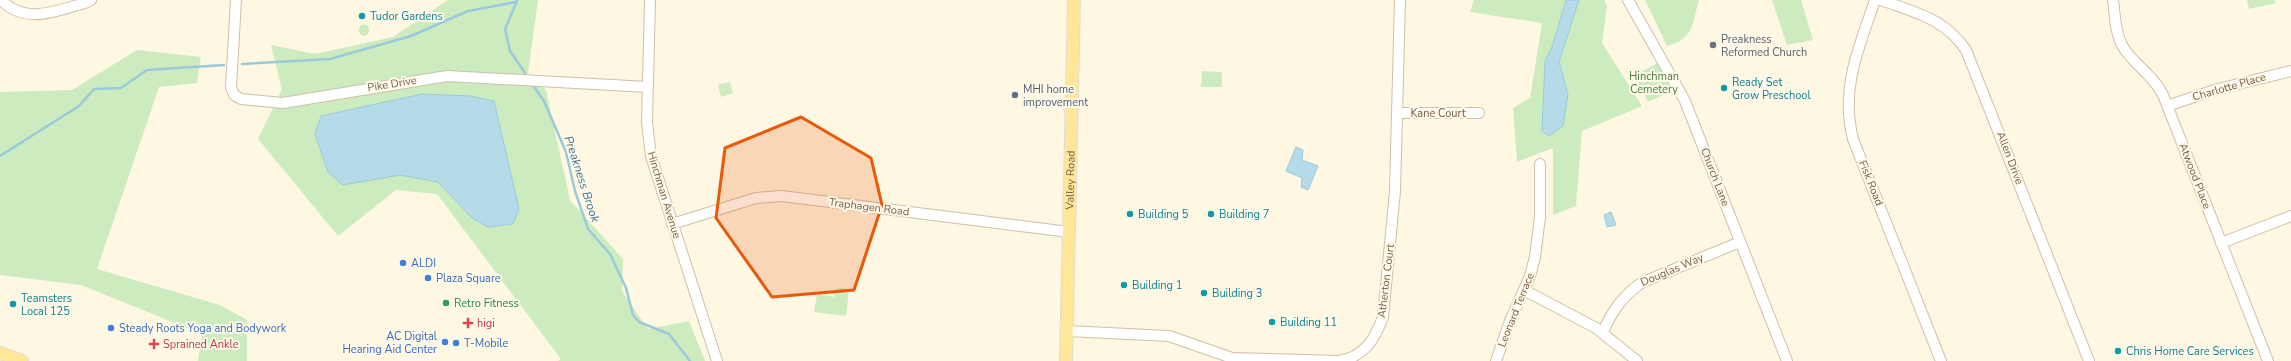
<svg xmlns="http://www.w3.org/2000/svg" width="2291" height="361" font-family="'Nunito Sans',sans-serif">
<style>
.green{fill:#ccecc0}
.water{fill:#b5dbe9;stroke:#9bc9db}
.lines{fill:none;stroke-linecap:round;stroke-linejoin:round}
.stream{stroke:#9bc9db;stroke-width:2.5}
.minor-casing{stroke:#d0bfa8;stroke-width:12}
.major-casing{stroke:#e1dcd7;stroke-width:14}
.minor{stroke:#fff;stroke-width:10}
.major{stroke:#ffe698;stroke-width:12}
.marked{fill:#e8590c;fill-opacity:0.2;stroke:#e8590c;stroke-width:3;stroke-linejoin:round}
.culture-dot{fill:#0f9aa8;stroke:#fff9ea;stroke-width:1.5}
.worship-dot{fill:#6b7280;stroke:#fff9ea;stroke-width:1.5}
.service-dot{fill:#5c6f8a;stroke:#fff9ea;stroke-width:1.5}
.shop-dot{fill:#3f7fe0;stroke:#fff9ea;stroke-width:1.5}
.leisure-dot{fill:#2e9e5b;stroke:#fff9ea;stroke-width:1.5}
.health-dot{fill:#e0444e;stroke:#fff9ea;stroke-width:1.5}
.labels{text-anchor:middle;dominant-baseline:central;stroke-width:4;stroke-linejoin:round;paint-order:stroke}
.culture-label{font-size:11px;fill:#0d838f;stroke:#fff9ea;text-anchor:start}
.worship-label{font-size:11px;fill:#5b616d;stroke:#fff9ea;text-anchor:start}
.park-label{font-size:11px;fill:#497f3e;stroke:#fff9ea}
.street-label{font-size:11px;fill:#785e47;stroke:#fff9ea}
.service-label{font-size:11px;fill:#4e5e75;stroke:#fff9ea;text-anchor:start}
.shop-label{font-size:11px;fill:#366cbe;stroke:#fff9ea;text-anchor:start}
.leisure-label{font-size:11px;fill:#27864d;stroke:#fff9ea;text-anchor:start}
.health-label{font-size:11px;fill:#be3a42;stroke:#fff9ea;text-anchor:start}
.water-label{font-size:12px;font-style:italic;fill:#3f758d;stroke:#fff9ea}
</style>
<rect width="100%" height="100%" fill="#fef7e2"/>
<!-- green -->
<path class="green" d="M448,0H538L528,73L546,90L570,200L623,259L622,291L648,329L689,321L705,361H558L561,359L437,194L396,190L338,236L258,139L282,89L271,45L315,54L393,37Z
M1474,0H1604L1607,6L1602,43L1642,106L1582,131L1576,206L1553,215V148L1517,162L1513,108L1530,98L1542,23L1470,12Z
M1645,0H1699C1692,24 1694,39 1667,46Z
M1772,0H1801L1813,40L1787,45Z
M2247,0H2275L2276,3L2249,9Z
M358.5 30a5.5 5.5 0 1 1 11 0a5.5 5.5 0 1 1-11 0Z
M137,50L201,57L197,83L159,87L97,269L220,305L247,320V361H198L202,334L81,285L0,275V92L72,90Z
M1660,62L1674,90L1648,102L1635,75Z
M1202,71L1222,72V87H1201Z
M730,82L733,93L721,97L718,85Z
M837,288L849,289L846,316L814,312L817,294L834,297Z"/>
<!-- water -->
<path class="water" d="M1566,0H1579L1559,62L1568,94L1563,126L1549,136L1542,131L1545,61L1552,47Z
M422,94L470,96L494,101L519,209L513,224L488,227L472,218L438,182L400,175L343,185L328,172L315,134L321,116Z
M1296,147L1303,150L1302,160L1318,166L1308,190L1301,187L1302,178L1286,171Z
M1611,212L1616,225L1607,227L1604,215Z"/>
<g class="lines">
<!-- stream -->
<path class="stream" d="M517,1L505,29L510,51L525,73
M242,64L330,59L411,36L468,11L516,2
M534,87L544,101L566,152L575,191L588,229L610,254L626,288L633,315L639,322L669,334L690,361
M0,156L79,106L94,89L121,88L147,70L224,65"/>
<defs>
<path id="minor" d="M1,0C26,25 55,11 85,3L91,0
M236,0L231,87L234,95L241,99L283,103L447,76L648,87
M650,0L647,122L651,156L717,361
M1628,0L1685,101L1787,361
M1875,0C1859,48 1840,88 1853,139L1941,361
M1881,0C1916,13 1944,18 1966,50L2089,361
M2113,0C2115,15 2115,32 2122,45C2131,63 2152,73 2163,95L2268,361
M2167,106L2218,89L2291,71
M1397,113H1479
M672,224L756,198L782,196L1069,232
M2221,243L2291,216
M1524,290L1596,328L1637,361
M1067,331L1169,336L1232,358L1339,361C1364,357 1375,339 1383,317L1395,191L1400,0
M1603,332C1612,311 1623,295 1643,282L1740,242
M1496,361L1510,321L1530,276L1535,257L1540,217V164"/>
<g id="major">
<path d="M0,353L22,361"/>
<path id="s1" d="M1066,361L1074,0"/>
</g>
</defs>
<!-- minor casing -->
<use href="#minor" class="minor-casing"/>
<!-- major casing -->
<use href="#major" class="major-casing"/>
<!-- minor -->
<use href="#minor" class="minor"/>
<!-- major -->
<use href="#major" class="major"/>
</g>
<!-- marked area -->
<path class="marked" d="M801,117L871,158L882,205L854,290L772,297L716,218L725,148Z"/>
<!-- markers -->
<g class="culture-dot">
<circle cx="362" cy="16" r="4"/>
<circle cx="1724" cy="88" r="4"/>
<circle cx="1130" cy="214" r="4"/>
<circle cx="1211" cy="214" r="4"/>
<circle cx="1124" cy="285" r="4"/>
<circle cx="1204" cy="293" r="4"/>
<circle cx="13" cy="304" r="4"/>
<circle cx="1272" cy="322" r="4"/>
<circle cx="2118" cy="351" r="4"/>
</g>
<circle class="worship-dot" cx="1713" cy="45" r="4"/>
<circle class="service-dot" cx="1015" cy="95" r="4"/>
<g class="shop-dot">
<circle cx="403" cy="263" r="4"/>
<circle cx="428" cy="278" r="4"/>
<circle cx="111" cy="328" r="4"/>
<circle cx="445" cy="342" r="4"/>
<circle cx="456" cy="343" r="4"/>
</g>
<circle class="leisure-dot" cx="446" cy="303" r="4"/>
<g class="health-dot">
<path d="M466 317h4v4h4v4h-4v4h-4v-4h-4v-4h4z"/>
<path d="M152 338h4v4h4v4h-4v4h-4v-4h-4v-4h4z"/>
</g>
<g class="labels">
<!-- culture labels -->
<g class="culture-label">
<text x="370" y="16">Tudor Gardens</text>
<text x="1732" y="82">Ready Set<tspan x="1732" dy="13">Grow Preschool</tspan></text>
<text x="1138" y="214">Building 5</text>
<text x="1219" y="214">Building 7</text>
<text x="1132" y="285">Building 1</text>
<text x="1212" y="293">Building 3</text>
<text x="21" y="298">Teamsters<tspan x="21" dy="13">Local 125</tspan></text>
<text x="1280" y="322">Building 11</text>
<text x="2126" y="351">Chris Home Care Services</text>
</g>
<!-- worship labels -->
<g class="worship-label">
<text x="1721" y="39">Preakness<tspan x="1721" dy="13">Reformed Church</tspan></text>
</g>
<!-- park labels -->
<g class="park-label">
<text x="1654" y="76">Hinchman<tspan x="1654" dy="13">Cemetery</tspan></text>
</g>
<!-- street labels -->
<g class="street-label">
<text transform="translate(392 84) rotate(-9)">Pike Drive</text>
<text transform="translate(2229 87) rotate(-16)">Charlotte Place</text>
<text x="1438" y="113">Kane Court</text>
<text transform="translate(2010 158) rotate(69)">Allen Drive</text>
<text transform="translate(2195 176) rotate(69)">Atwood Place</text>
<text transform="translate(1715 177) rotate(69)">Church Lane</text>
<text stroke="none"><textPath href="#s1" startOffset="181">Valley Road</textPath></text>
<text transform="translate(1871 183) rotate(68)">Fisk Road</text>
<text transform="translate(664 195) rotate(73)">Hinchman Avenue</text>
<text transform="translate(869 207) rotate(7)">Traphagen Road</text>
<text transform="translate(1672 270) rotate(-23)">Douglas Way</text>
<text transform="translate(1386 281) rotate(-83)">Atherton Court</text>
<text transform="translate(1516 310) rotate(-68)">Leonard Terrace</text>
</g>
<!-- service labels -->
<g class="service-label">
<text x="1023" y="89">MHI home<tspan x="1023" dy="13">improvement</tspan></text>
</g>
<!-- shop labels -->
<g class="shop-label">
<text x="411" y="263">ALDI</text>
<text x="436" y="278">Plaza Square</text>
<text x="119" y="328">Steady Roots Yoga and Bodywork</text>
<text x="437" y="336" text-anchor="end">AC Digital<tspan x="437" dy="13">Hearing Aid Center</tspan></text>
<text x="464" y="343">T-Mobile</text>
</g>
<!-- leisure labels -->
<g class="leisure-label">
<text x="454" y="303">Retro Fitness</text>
</g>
<!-- health labels -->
<g class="health-label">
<text x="477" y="323">higi</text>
<text x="163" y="344">Sprained Ankle</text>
</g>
<!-- water labels -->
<g class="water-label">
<text transform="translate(582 179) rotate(72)">Preakness Brook</text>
</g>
</g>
</svg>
